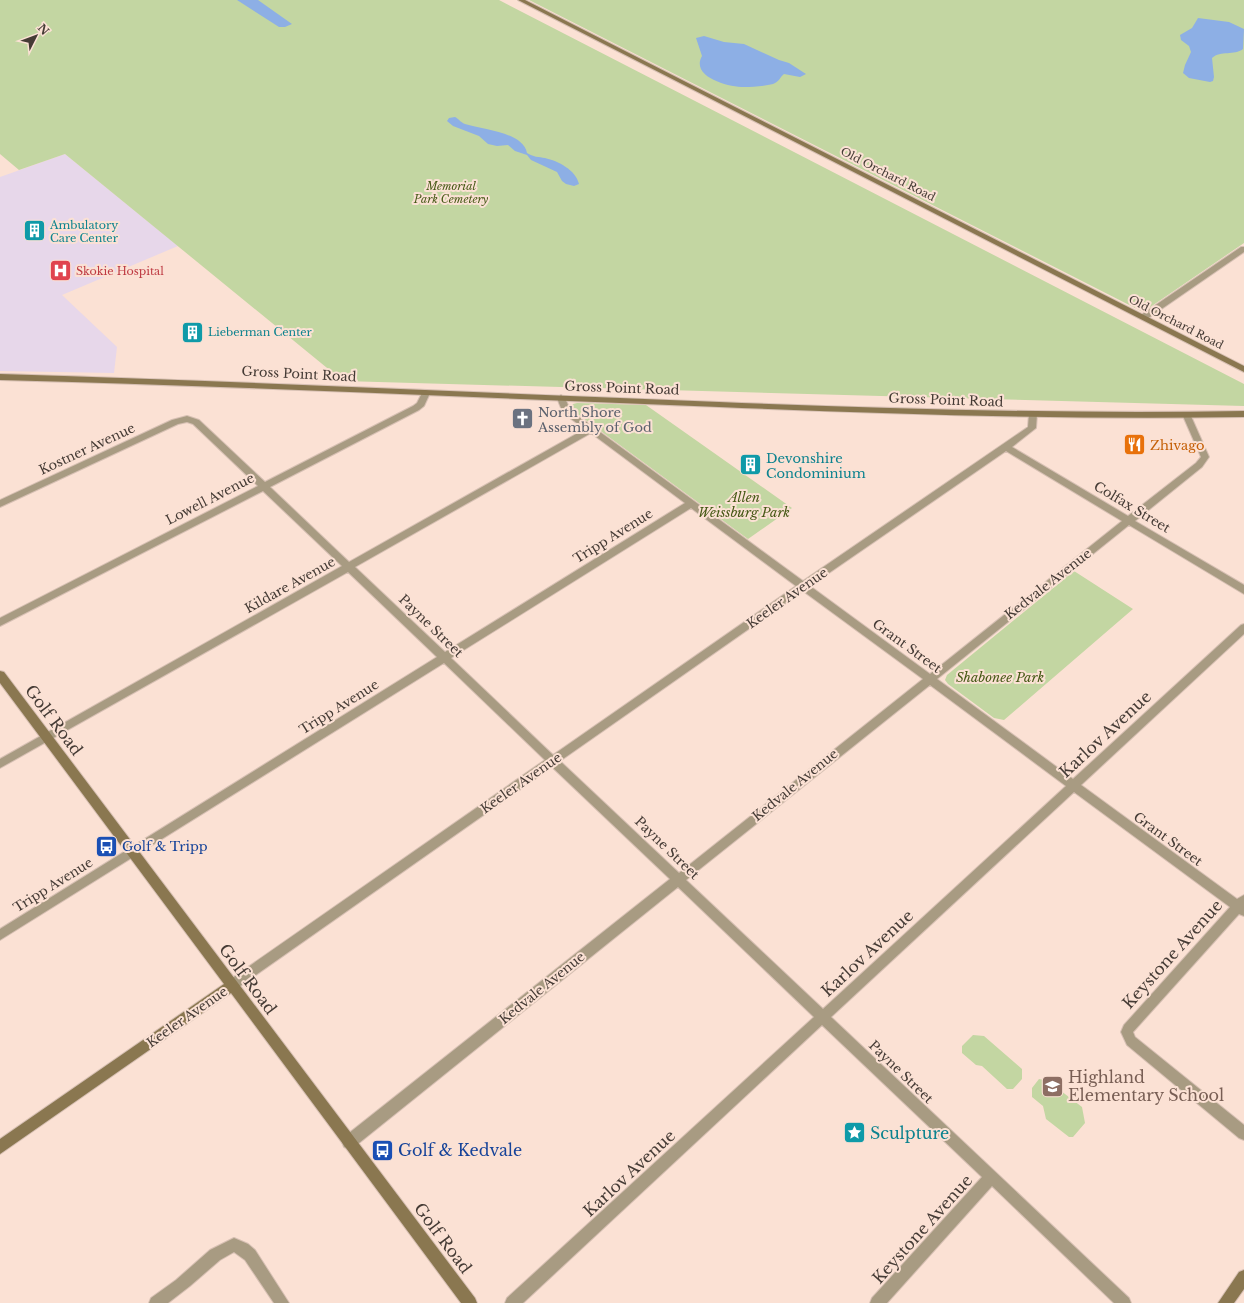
<svg xmlns="http://www.w3.org/2000/svg" width="1244" height="1303" font-family="'Libre Baskerville',serif">
<style>
.medical{fill:#e7d7ea}
.green{fill:#c3d6a2}
.water{fill:#8dafe5}
.lines{fill:none;stroke-linecap:round;stroke-linejoin:round}
.street-casing{stroke:#d7c0b4;stroke-width:2}
.secondary-casing{stroke:#d7c0b4;stroke-width:2}
.street{fill:#a89b82;fill-rule:evenodd}
.secondary{fill:#8a7750;fill-rule:evenodd}
.labels{text-anchor:middle;dominant-baseline:central;stroke-width:4;stroke-linejoin:round;paint-order:stroke}
.far-street-label{font-size:11px;fill:#453b35;stroke:#fbe1d4}
.far-park-label{font-size:11px;font-style:italic;fill:#465916;stroke:#fbe1d4}
.far-culture-label{font-size:11px;fill:#0d838f;stroke:#fbe1d4;text-anchor:start}
.far-health-label{font-size:11px;fill:#be3a42;stroke:#fbe1d4;text-anchor:start}
.street-label{font-size:13px;fill:#453b35;stroke:#fbe1d4}
.worship-label{font-size:13px;fill:#5b616d;stroke:#fbe1d4;text-anchor:start}
.food-label{font-size:13px;fill:#c56008;stroke:#fbe1d4;text-anchor:start}
.culture-label{font-size:13px;fill:#0d838f;stroke:#fbe1d4;text-anchor:start}
.park-label{font-size:13px;font-style:italic;fill:#465916;stroke:#fbe1d4}
.transit-label{font-size:13px;fill:#164399;stroke:#fbe1d4;text-anchor:start}
.near-street-label{font-size:16px;fill:#453b35;stroke:#fbe1d4}
.near-education-label{font-size:16px;fill:#785e54;stroke:#fbe1d4;text-anchor:start}
.near-culture-label{font-size:16px;fill:#0d838f;stroke:#fbe1d4;text-anchor:start}
.near-transit-label{font-size:16px;fill:#164399;stroke:#fbe1d4;text-anchor:start}
</style>
<rect width="100%" height="100%" fill="#fbe1d4"/>
<!-- medical -->
<path class="medical" d="M65,154L178,246L62,295L117,347L114,373L0,371V177Z"/>
<!-- green -->
<path class="green" d="M0,0H499L1244,384V406L343,381L65,154L19,170L0,154Z
M529,0H1244V243L1143,312Z
M577,403L646,405L792,508L748,539L568,407L569,405Z
M1074,571L1133,609L1004,720L994,718L948,684L945,680L947,675Z
M973,1035L984,1036L1022,1069V1079L1013,1089H1007L982,1066L976,1065L962,1053V1046Z
M1039,1079L1048,1081L1082,1107L1085,1123L1073,1137H1069L1046,1119L1043,1106L1032,1097V1088Z"/>
<!-- water -->
<path class="water" d="M237,0H258L292,24L285,27H279Z
M1198,18L1229,22L1244,29L1243,49C1234,56 1221,50 1212,58L1214,77L1213,81L1210,82L1189,78L1183,73L1185,65L1191,52L1189,46L1181,40L1180,35L1192,28Z
M704,36L724,42L744,44L779,60L789,63L806,74L800,77L784,74C780,77 779,82 773,84C765,86 753,87 744,87C729,87 690,77 702,56L696,38Z
M455,117C459,119 460,122 465,124C484,130 523,132 527,153C533,157 539,157 545,158C558,161 576,170 579,184L574,186L566,184L562,181L557,172L531,160L527,155L515,151L508,145L497,146L488,144L479,136L453,126L447,121L449,118Z"/>
<g class="lines">
<defs>
<path id="street" d="M1241,247H1244V252L1147,319H1141V315Z
M426,390L430,393L424,406L419,410L270,487L349,562L585,429L563,413L557,398L561,395L565,398L570,410L803,581L1028,427L1029,414L1033,411L1037,414L1036,428L1012,447L1128,516L1196,463L1201,457L1183,416L1184,414H1190L1209,457L1202,467L1135,521L1244,585V594L1129,525L937,679L1073,779L1241,625L1244,624V634L1081,785L1237,899L1244,895V916L1239,914L1133,1032L1135,1037L1244,1125V1140L1239,1138L1127,1045L1121,1032L1124,1025L1230,907L1074,792L831,1017L1129,1298L1131,1303H1114L992,1186L887,1303H870L872,1298L982,1177L822,1025L523,1303H505L507,1298L814,1017L678,887L354,1147L349,1149L344,1147L342,1142L344,1137L670,879L552,767L236,989L232,991L228,989L226,985L228,981L545,760L444,663L0,940V929L437,657L348,572L0,768V759L342,566L263,491L0,626V618L258,486L193,424L187,422L178,424L0,507V500L172,420L187,416L199,420L265,482L413,406L417,403L423,391ZM591,433L685,503L445,652L355,567ZM1006,451L1122,521L930,674L810,586ZM691,508L796,586L553,755L451,658ZM803,591L923,679L679,873L560,761ZM930,685L1066,786L823,1009L686,880Z
M234,1238L248,1244L255,1250L289,1303H274L245,1260L234,1252L220,1260L190,1286L168,1303H149L151,1298L176,1280L210,1250Z"/>
<path id="secondary" d="M518,0H525L1244,366V372Z
M0,374C240,381 479,393 719,402C894,409 1069,414 1244,411V417C1069,420 894,414 719,407C479,398 240,386 0,380Z
M0,671L4,672L475,1298L477,1303H461L231,993L0,1154V1139L224,984L0,683Z
M1244,1270V1289L1234,1303H1218L1239,1272Z"/>
</defs>
<!-- street casing -->
<use href="#street" class="street-casing"/>
<!-- secondary casing -->
<use href="#secondary" class="secondary-casing"/>
<!-- street -->
<use href="#street" class="street"/>
<!-- secondary -->
<use href="#secondary" class="secondary"/>
</g>
<!-- icons -->
<defs>
<symbol id="building-square" viewBox="-11 -11 22 22"><rect x="-9" y="-9" width="18" height="18" rx="4" fill="#0f9aa8" stroke="#fbe1d4"/><path d="M-4-6H4V6H1V3H-1V6H-4ZM-2.5-4.3h1.7v1.8h-1.7ZM.8-4.3h1.7v1.8H.8ZM-2.5-1h1.7V.8h-1.7ZM.8-1h1.7V.8H.8Z" fill="#fff"/></symbol>
<symbol id="hospital-square" viewBox="-11 -11 22 22"><rect x="-9" y="-9" width="18" height="18" rx="4" fill="#e0444e" stroke="#fbe1d4"/><path d="M-5-5h3v3.5h4V-5h3V5h-3V1.5h-4V5h-3Z" fill="#fff"/></symbol>
<symbol id="church-square" viewBox="-11 -11 22 22"><rect x="-9" y="-9" width="18" height="18" rx="4" fill="#6b7280" stroke="#fbe1d4"/><path d="M-1.2-6h2.4v3.5h3.3v2.4h-3.3V6h-2.4V-.1h-3.3v-2.4h3.3Z" fill="#fff"/></symbol>
<symbol id="restaurant-square" viewBox="-11 -11 22 22"><rect x="-9" y="-9" width="18" height="18" rx="4" fill="#e8710a" stroke="#fbe1d4"/><path d="M-5-6h1v4h1v-4h1v4h1v-4h1v5L-1.5 .5V6h-2V.5L-5-1ZM5-6V6H3V1.5H1.5Q1.5-4 5-6Z" fill="#fff"/></symbol>
<symbol id="bus-square" viewBox="-11 -11 22 22"><rect x="-9" y="-9" width="18" height="18" rx="4" fill="#1a4fb4" stroke="#fbe1d4"/><path d="M-5-6H5V4H4V6H2V4H-2V6H-4V4H-5ZM-3.5-4V0h7V-4ZM-3.5 1.2v1.5H-2V1.2ZM2 1.2v1.5H3.5V1.2Z" fill="#fff"/></symbol>
<symbol id="school-square" viewBox="-11 -11 22 22"><rect x="-9" y="-9" width="18" height="18" rx="4" fill="#8d6e63" stroke="#fbe1d4"/><path d="M0-5L7-2L0 1L-7-2ZM-4 1L0 2.5L4 1V4Q0 6-4 4Z" fill="#fff"/></symbol>
<symbol id="sight-square" viewBox="-11 -11 22 22"><rect x="-9" y="-9" width="18" height="18" rx="4" fill="#0f9aa8" stroke="#fbe1d4"/><path d="M0-6L1.8-2.2L6-1.7L2.9 1.2L3.7 5.4L0 3.3L-3.7 5.4L-2.9 1.2L-6-1.7L-1.8-2.2Z" fill="#fff"/></symbol>
</defs>
<g fill-rule="evenodd">
<use href="#building-square" x="22" y="218" width="25" height="25"/>
<use href="#hospital-square" x="48" y="258" width="25" height="25"/>
<use href="#building-square" x="180" y="320" width="25" height="25"/>
<use href="#church-square" x="510" y="406" width="25" height="25"/>
<use href="#restaurant-square" x="1122" y="432" width="25" height="25"/>
<use href="#building-square" x="738" y="452" width="25" height="25"/>
<use href="#bus-square" x="94" y="834" width="25" height="25"/>
<use href="#school-square" x="1040" y="1074" width="25" height="25"/>
<use href="#sight-square" x="842" y="1120" width="25" height="25"/>
<use href="#bus-square" x="370" y="1138" width="25" height="25"/>
</g>
<g class="labels">
<!-- far-street labels -->
<g class="far-street-label">
<text transform="translate(888 174) rotate(27)">Old Orchard Road</text>
<text transform="translate(1176 322) rotate(27)">Old Orchard Road</text>
</g>
<!-- far-park labels -->
<g class="far-park-label">
<text x="451" y="186">Memorial<tspan x="451" dy="13">Park Cemetery</tspan></text>
</g>
<!-- far-culture labels -->
<g class="far-culture-label">
<text x="50" y="225">Ambulatory<tspan x="50" dy="13">Care Center</tspan></text>
<text x="208" y="332">Lieberman Center</text>
</g>
<!-- far-health labels -->
<g class="far-health-label">
<text x="76" y="271">Skokie Hospital</text>
</g>
<!-- street labels -->
<g class="street-label">
<text transform="translate(299 374) rotate(3)">Gross Point Road</text>
<text transform="translate(622 388) rotate(2)">Gross Point Road</text>
<text transform="translate(946 400) rotate(2)">Gross Point Road</text>
<text transform="translate(87 449) rotate(-25)">Kostner Avenue</text>
<text transform="translate(210 499) rotate(-27)">Lowell Avenue</text>
<text transform="translate(1132 507) rotate(31)">Colfax Street</text>
<text transform="translate(613 536) rotate(-32)">Tripp Avenue</text>
<text transform="translate(1048 584) rotate(-38)">Kedvale Avenue</text>
<text transform="translate(290 585) rotate(-29)">Kildare Avenue</text>
<text transform="translate(787 598) rotate(-35)">Keeler Avenue</text>
<text transform="translate(431 626) rotate(44)">Payne Street</text>
<text transform="translate(907 646) rotate(36)">Grant Street</text>
<text transform="translate(339 707) rotate(-32)">Tripp Avenue</text>
<text transform="translate(521 783) rotate(-35)">Keeler Avenue</text>
<text transform="translate(795 785) rotate(-39)">Kedvale Avenue</text>
<text transform="translate(1168 839) rotate(36)">Grant Street</text>
<text transform="translate(667 848) rotate(44)">Payne Street</text>
<text transform="translate(53 885) rotate(-32)">Tripp Avenue</text>
<text transform="translate(542 988) rotate(-39)">Kedvale Avenue</text>
<text transform="translate(187 1017) rotate(-35)">Keeler Avenue</text>
<text transform="translate(901 1072) rotate(44)">Payne Street</text>
</g>
<!-- worship labels -->
<g class="worship-label">
<text x="538" y="412">North Shore<tspan x="538" dy="15">Assembly of God</tspan></text>
</g>
<!-- food labels -->
<g class="food-label">
<text x="1150" y="445">Zhivago</text>
</g>
<!-- culture labels -->
<g class="culture-label">
<text x="766" y="458">Devonshire<tspan x="766" dy="15">Condominium</tspan></text>
</g>
<!-- park labels -->
<g class="park-label">
<text x="744" y="497">Allen<tspan x="744" dy="15">Weissburg Park</tspan></text>
<text x="1000" y="677">Shabonee Park</text>
</g>
<!-- transit labels -->
<g class="transit-label">
<text x="122" y="846">Golf &amp; Tripp</text>
</g>
<!-- near-street labels -->
<g class="near-street-label">
<text transform="translate(54 720) rotate(53)">Golf Road</text>
<text transform="translate(1105 734) rotate(-43)">Karlov Avenue</text>
<text transform="translate(867 953) rotate(-43)">Karlov Avenue</text>
<text transform="translate(1172 954) rotate(-48)">Keystone Avenue</text>
<text transform="translate(248 979) rotate(53)">Golf Road</text>
<text transform="translate(629 1173) rotate(-43)">Karlov Avenue</text>
<text transform="translate(922 1229) rotate(-48)">Keystone Avenue</text>
<text transform="translate(443 1238) rotate(53)">Golf Road</text>
</g>
<!-- near-education labels -->
<g class="near-education-label">
<text x="1068" y="1077">Highland<tspan x="1068" dy="18">Elementary School</tspan></text>
</g>
<!-- near-culture labels -->
<g class="near-culture-label">
<text x="870" y="1133">Sculpture</text>
</g>
<!-- near-transit labels -->
<g class="near-transit-label">
<text x="398" y="1150">Golf &amp; Kedvale</text>
</g>
</g>
<!-- north arrow -->
<g transform="translate(36 36) rotate(48)" stroke="#fbe1d4" stroke-width="3" paint-order="stroke">
<path d="M0-3L7 15L0 10L-7 15Z" fill="#453b35"/>
<text y="-6" font-size="11" font-weight="bold" text-anchor="middle" fill="#453b35">N</text>
</g>
</svg>
